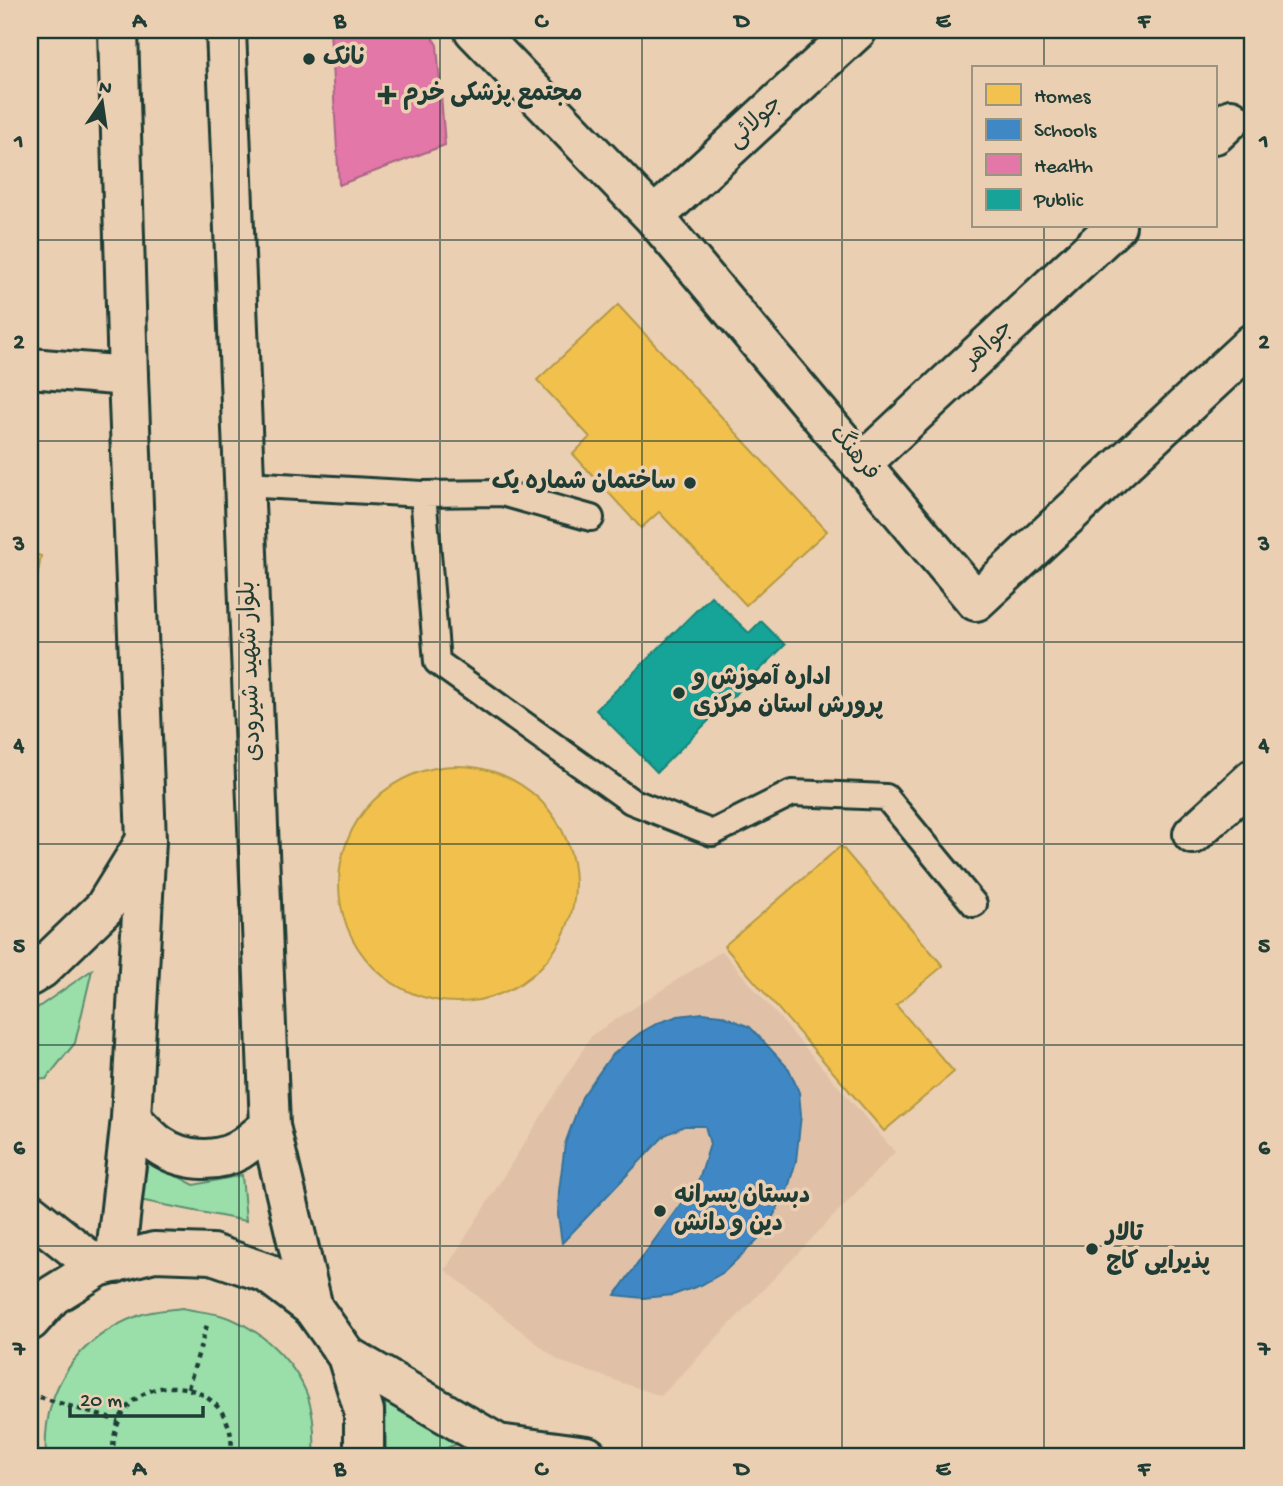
<svg xmlns="http://www.w3.org/2000/svg" width="1283" height="1486" font-family="'Gochi Hand','Playpen Sans Arabic',sans-serif">
<style>
.built{fill:#e0c1a7}
.green{fill:#9adeaa;stroke:#5c8e6f;stroke-width:2}
.homes{fill:#f2c14e;stroke:#b39946;stroke-width:2}
.schools{fill:#3f88c5;stroke:#35729a;stroke-width:2}
.health{fill:#e377a8;stroke:#a86685;stroke-width:2}
.public{fill:#17a398;stroke:#19847a;stroke-width:2}
.lines{fill:none;stroke-linecap:round;stroke-linejoin:round}
.service-casing{stroke:#1f3d34;stroke-width:30}
.minor-casing{stroke:#1f3d34;stroke-width:44}
.tertiary-casing{stroke:#1f3d34;stroke-width:44}
.secondary-casing{stroke:#1f3d34;stroke-width:44}
.path{stroke:#1f3d34;stroke-width:4.5;stroke-dasharray:5 5;stroke-linecap:butt}
.service{stroke:#ebcfb2;stroke-width:24}
.minor{stroke:#ebcfb2;stroke-width:38}
.tertiary{stroke:#ebcfb2;stroke-width:38}
.secondary{stroke:#ebcfb2;stroke-width:38}
.grid{fill:none;stroke:#1f3d34;stroke-width:2;stroke-opacity:0.55}
.poi-dot{fill:#1f3d34;stroke:#ebcfb2;stroke-width:2.5}
.labels{text-anchor:middle;dominant-baseline:central;stroke-width:7;stroke-linejoin:round;paint-order:stroke}
.poi-label{font-size:24px;font-weight:bold;fill:#1f3d34;stroke:#ebcfb2;text-anchor:start}
.street-label{font-size:24px;fill:#1f3d34;stroke:#ebcfb2}
.neatline{fill:none;stroke:#1f3d34;stroke-width:2.5}
.grid-label{font-size:23px;text-anchor:middle;font-weight:bold;fill:#1f3d34}
</style>
<rect width="100%" height="100%" fill="#ebcfb2"/>
<filter id="ink" filterUnits="userSpaceOnUse"><feTurbulence type="fractalNoise" baseFrequency=".0143" numOctaves="2"/><feDisplacementMap in="SourceGraphic" scale="14" xChannelSelector="R" yChannelSelector="G"/><feConvolveMatrix kernelMatrix="1 2 1 2 8 2 1 2 1" color-interpolation-filters="sRGB"/></filter>
<g filter="url(#ink)">
<!-- built -->
<path class="built" d="M722,951L895,1152L661,1396L559,1361L445,1270L592,1035Z"/>
<!-- green -->
<path class="green" d="M92,970L75,1043L46,1079L30,1080V1013Z
M149,1161L194,1185L242,1175L246,1221L139,1200Z
M182,1308C195,1311 208,1312 220,1315C257,1325 295,1361 308,1397C314,1416 315,1437 314,1456H46C42,1390 76,1338 140,1315C152,1310 169,1310 182,1308Z
M385,1397L463,1442L425,1456H386Z"/>
<!-- homes -->
<path class="homes" d="M618,305L827,531L746,605L659,512L641,528L573,454L590,437L537,380Z
M30,553L41,556L34,596L30,595Z
M339 884a118 118 0 1 1 236 0a118 118 0 1 1-236 0Z
M841,846L943,966L896,1005L954,1072L884,1131L724,946Z"/>
<!-- schools -->
<path class="schools" d="M703,1013L721,1015L750,1027L789,1069L799,1092L801,1115L796,1161L788,1188L769,1224L758,1239L724,1272L701,1285L673,1295L643,1298L615,1295L700,1177L710,1144L705,1126H684L665,1135L562,1243L558,1215L559,1191L565,1144L582,1097L611,1056L640,1033L658,1023L678,1016Z"/>
<!-- health -->
<path class="health" d="M330,30H428L437,45L445,145L339,185Z"/>
<!-- public -->
<path class="public" d="M711,596L749,633L761,621L785,645L657,772L596,710Z"/>
<g class="lines">
<defs>
<path id="service" d="M244,484L423,494L502,493L591,518
M423,494L437,662L631,801L712,833L792,793L886,797L974,904"/>
<path id="minor" d="M474,30L654,217L976,601L1253,343
M1215,134L1231,119
M654,217L857,30
M30,368L128,376
M861,464L1116,226
M1193,834L1253,779"/>
<path id="tertiary" d="M347,1356L498,1444L587,1456"/>
<path id="secondary" d="M226,30L270,1126L313,1308
M30,976L41,969L104,908L143,845
M131,1118C140,1127 149,1138 159,1145C182,1161 215,1164 239,1150C250,1143 260,1134 270,1126
M30,1213L98,1267
M115,1263L131,1118L146,840L128,376L118,30
M30,1321L53,1295L98,1267L154,1252L212,1254L267,1273L313,1308L347,1356L364,1411V1456"/>
</defs>
<!-- service casing -->
<use href="#service" class="service-casing"/>
<!-- minor casing -->
<use href="#minor" class="minor-casing"/>
<!-- tertiary casing -->
<use href="#tertiary" class="tertiary-casing"/>
<!-- secondary casing -->
<use href="#secondary" class="secondary-casing"/>
<!-- path -->
<path class="path" d="M188,1388L207,1325
M30,1394L118,1421
M113,1456C110,1358 242,1370 231,1456"/>
<!-- service -->
<use href="#service" class="service"/>
<!-- minor -->
<use href="#minor" class="minor"/>
<!-- tertiary -->
<use href="#tertiary" class="tertiary"/>
<!-- secondary -->
<use href="#secondary" class="secondary"/>
</g>
</g>
<!-- grid -->
<path class="grid" d="M239,30V1456M440,30V1456M642,30V1456M842,30V1456M1044,30V68M1044,226V1456M30,240H1253M30,441H1253M30,642H1253M30,844H1253M30,1045H1253M30,1246H1253"/>
<!-- markers -->
<g class="poi-dot">
<circle cx="309" cy="59" r="7"/>
<path d="M383.5 84.5h7v7h7v7h-7v7h-7v-7h-7v-7h7z"/>
<circle cx="690" cy="483" r="7"/>
<circle cx="679" cy="693" r="7"/>
<circle cx="660" cy="1211" r="7"/>
<circle cx="1092" cy="1249" r="7"/>
</g>
<g class="labels">
<!-- poi labels -->
<g class="poi-label">
<text x="323" y="59">نانک</text>
<text x="403" y="95">مجتمع پزشکی خرم</text>
<text x="676" y="483" text-anchor="end">ساختمان شماره یک</text>
<text x="693" y="679">اداره آموزش و<tspan x="693" dy="28">پرورش استان مرکزی</tspan></text>
<text x="674" y="1197">دبستان پسرانه<tspan x="674" dy="28">دین و دانش</tspan></text>
<text x="1106" y="1235">تالار<tspan x="1106" dy="28">پذیرایی کاج</tspan></text>
</g>
<!-- street labels -->
<g class="street-label">
<text transform="translate(756 123) rotate(-43)">جولائی</text>
<text transform="translate(989 345) rotate(-43)">جواهر</text>
<text transform="translate(853 454) rotate(50)">فرهنگ</text>
<text transform="translate(252 671) rotate(-92)">بلوار شهید شیرودی</text>
</g>
</g>
<!-- margin -->
<rect width="1283" height="1486" fill="none" stroke="#ebcfb2" stroke-width="77"/>
<!-- legend -->
<rect x="972" y="66" width="245" height="161" fill="#ebcfb2" stroke="#999580" stroke-width="2"/>
<rect x="986" y="84" width="35" height="21" fill="#f2c14e" stroke="#999580" stroke-width="2"/>
<text x="1034" y="102" font-size="21" fill="#1f3d34">Homes</text>
<rect x="986" y="119" width="35" height="21" fill="#3f88c5" stroke="#999580" stroke-width="2"/>
<text x="1034" y="136" font-size="21" fill="#1f3d34">Schools</text>
<rect x="986" y="154" width="35" height="21" fill="#e377a8" stroke="#999580" stroke-width="2"/>
<text x="1034" y="172" font-size="21" fill="#1f3d34">Health</text>
<rect x="986" y="189" width="35" height="21" fill="#17a398" stroke="#999580" stroke-width="2"/>
<text x="1034" y="206" font-size="21" fill="#1f3d34">Public</text>
<!-- north arrow -->
<g transform="translate(102 102) rotate(13)" stroke="#ebcfb2" stroke-width="5" paint-order="stroke">
<path d="M0-5L12 26L0 18L-12 26Z" fill="#1f3d34"/>
<text y="-10" font-size="19" font-weight="bold" text-anchor="middle" fill="#1f3d34">N</text>
</g>
<!-- scale -->
<path d="M70 1406v10h133v-10" fill="none" stroke="#1f3d34" stroke-width="3.5"/>
<text x="80" y="1406" font-size="21" fill="#1f3d34" stroke="#ebcfb2" stroke-width="5" paint-order="stroke">20 m</text>
<rect x="38" y="38" width="1206" height="1410" class="neatline"/>
<g class="grid-label">
<text x="139" y="27">A</text>
<text x="340" y="27">B</text>
<text x="541" y="27">C</text>
<text x="742" y="27">D</text>
<text x="943" y="27">E</text>
<text x="1144" y="27">F</text>
<text x="19" y="147">1</text>
<text x="1264" y="147">1</text>
<text x="19" y="348">2</text>
<text x="1264" y="348">2</text>
<text x="19" y="550">3</text>
<text x="1264" y="550">3</text>
<text x="19" y="751">4</text>
<text x="1264" y="751">4</text>
<text x="19" y="952">5</text>
<text x="1264" y="952">5</text>
<text x="19" y="1154">6</text>
<text x="1264" y="1154">6</text>
<text x="19" y="1355">7</text>
<text x="1264" y="1355">7</text>
<text x="139" y="1475">A</text>
<text x="340" y="1475">B</text>
<text x="541" y="1475">C</text>
<text x="742" y="1475">D</text>
<text x="943" y="1475">E</text>
<text x="1144" y="1475">F</text>
</g>
</svg>
